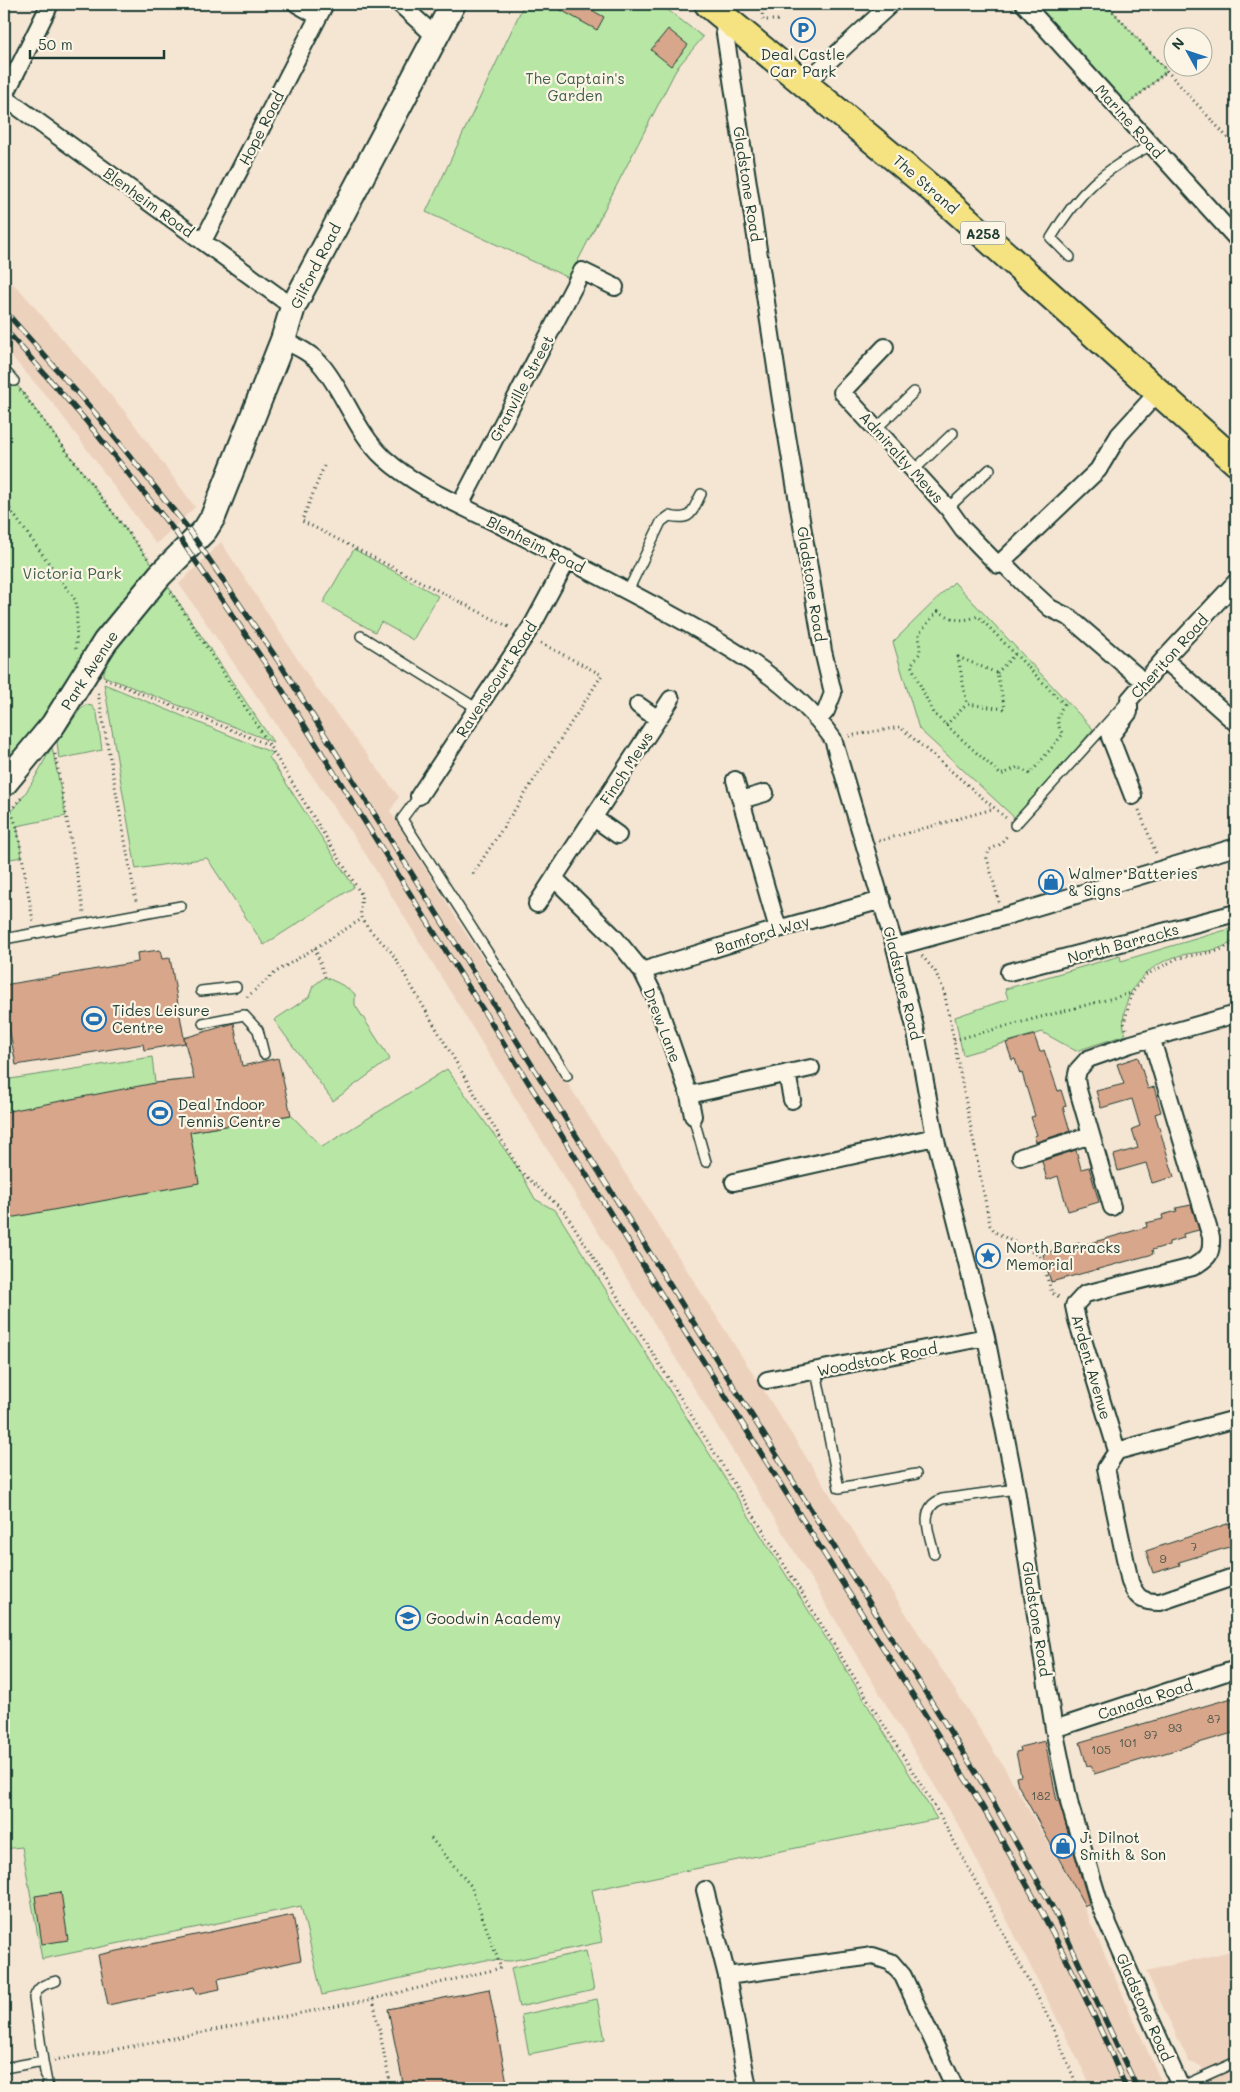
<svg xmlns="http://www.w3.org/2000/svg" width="1240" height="2092" font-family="Mali,sans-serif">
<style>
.built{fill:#ecd2bd}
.green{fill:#b7e6a5;stroke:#6b926c}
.building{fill:#d8a68b;stroke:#1f3d34}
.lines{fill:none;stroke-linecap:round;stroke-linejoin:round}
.lane-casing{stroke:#1f3d34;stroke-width:12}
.street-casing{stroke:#1f3d34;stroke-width:20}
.secondary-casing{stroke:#1f3d34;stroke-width:28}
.primary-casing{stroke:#1f3d34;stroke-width:30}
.path{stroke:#1f3d34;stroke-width:3;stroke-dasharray:1 4;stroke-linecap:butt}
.lane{stroke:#fcf5e5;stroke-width:9}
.street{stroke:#fcf5e5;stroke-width:16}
.secondary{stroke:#fcf5e5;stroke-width:24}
.primary{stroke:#f5e382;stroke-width:26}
.rail-casing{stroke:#1f3d34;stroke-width:5.5}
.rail{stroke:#fcf5e5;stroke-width:4;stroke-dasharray:11;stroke-linecap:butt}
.labels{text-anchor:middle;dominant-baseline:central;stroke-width:4.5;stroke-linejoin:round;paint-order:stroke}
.number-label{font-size:12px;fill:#4d574a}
.shield{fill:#fcf5e5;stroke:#617469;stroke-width:1}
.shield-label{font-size:14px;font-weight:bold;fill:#1f3d34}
.poi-label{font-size:15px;fill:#1f3d34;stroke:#fcf5e5;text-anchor:start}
.park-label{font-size:15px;fill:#3d5f4b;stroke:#fcf5e5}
.street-label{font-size:15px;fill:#1f3d34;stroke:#fcf5e5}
</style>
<rect width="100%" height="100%" fill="#f5e5d3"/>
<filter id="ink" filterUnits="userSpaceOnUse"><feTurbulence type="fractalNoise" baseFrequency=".02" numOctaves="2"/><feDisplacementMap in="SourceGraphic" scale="10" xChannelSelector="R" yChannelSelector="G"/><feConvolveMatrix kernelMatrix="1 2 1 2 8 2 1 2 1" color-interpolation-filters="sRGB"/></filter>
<g filter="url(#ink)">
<!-- built -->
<path class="built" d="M4,277L20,290L126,413L195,507L156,544L56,407L4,348Z
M221,542L315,686L399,797L390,811L466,934L570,1087L1002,1764L1078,1894L1164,2088H1092L962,1831L785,1536L360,845L179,584Z
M1236,1950V2088H1210L1201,2066L1189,2062L1146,1971Z"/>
<!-- green -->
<path class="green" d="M524,4H660L703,37L677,68L569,278L426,212Z
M1024,4H1106L1167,71L1120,111Z
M14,381L160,575L4,784V389Z
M354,549L438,596L413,640L381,622L375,632L323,603Z
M954,582L1093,729L1017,820L919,729L893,642Z
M168,586L175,597L273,742L103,676C107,650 149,606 168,586Z
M104,684L273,753L269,757L354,887L264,945L207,858L136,869Z
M86,705L92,706L97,713L102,750L59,759L57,742L82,707Z
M52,747L66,816L17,826L22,857L4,860V818C26,799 38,771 52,747Z
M1236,927L1235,941C1229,944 1223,947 1217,949C1204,953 1191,952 1178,956C1143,966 1117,998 1125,1035L1076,1051L1042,1032L963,1055L955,1017L1008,999L1005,989L1120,956L1121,961Z
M325,977C336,982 346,986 355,994V1005L390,1059L333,1101L274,1020L309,997L313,986Z
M152,1057L155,1083L181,1080L190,1132L291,1115L322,1147L447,1069L520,1171L535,1199L556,1211L843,1665L937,1819L592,1890L602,1942L511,1961L486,1960L322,1995L301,1906L42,1959L22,1847L4,1849V1080Z
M586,1951L594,1990L519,2007L511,1968Z
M597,1999L605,2039L529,2054L521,2015Z"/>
<!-- building -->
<path class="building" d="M550,4H581L604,17L597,30Z
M668,29L688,45L671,66L651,50Z
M160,950L162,959L170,958L184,1038L234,1023L242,1066L278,1058L291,1115L190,1132L199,1183L4,1219V1112L155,1083L194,1079L184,1038L185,1043L144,1050L143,1044L16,1065L4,1000V985L138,962L137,953Z
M1034,1035L1040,1052L1044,1050L1058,1091L1061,1090L1066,1106L1063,1107L1070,1131L1036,1142L1034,1136L1037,1135L1031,1117L1035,1116L1022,1073L1020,1074L1015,1059L1012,1060L1006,1043Z
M1138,1057L1148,1089L1154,1087L1161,1112L1155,1114L1174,1177L1152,1183L1146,1163L1118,1171L1114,1155L1138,1148L1132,1129L1140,1126L1132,1099L1101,1108L1096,1091L1124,1084L1117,1064Z
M1076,1150L1081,1169L1089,1167L1099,1202L1068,1211L1058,1176L1047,1180L1042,1161Z
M1191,1205L1199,1230L1183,1234L1184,1238L1169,1242V1245L1152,1250L1153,1254L1051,1282L1043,1254L1079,1243L1080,1246L1147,1227L1146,1223L1163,1219L1162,1215L1177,1211L1176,1208Z
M1236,1521V1545L1179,1562L1180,1565L1153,1573L1146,1551Z
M1232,1698L1236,1713V1732L1094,1774L1091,1765L1087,1766L1080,1742Z
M1045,1741L1057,1801H1059L1088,1900L1089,1905L1085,1906L1018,1785L1016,1777L1021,1776L1016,1752L1021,1751L1020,1747Z
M61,1892L68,1940L42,1944L35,1896Z
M293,1915L301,1960L218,1979L220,1989L196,1994L194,1987L108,2005L98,1955Z
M489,1989L508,2088H404L388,2009Z"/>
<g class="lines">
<defs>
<path id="lane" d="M1070,257L1051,238C1079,191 1103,170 1152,145
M4,370L14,381
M877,428L914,392
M914,470L953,433
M948,508L990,469
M628,591L661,522L669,516C692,521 691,513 701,494
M361,636L478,709
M419,796L402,819L567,1076
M1015,825L1128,700
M4,939L181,906
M201,991L236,987
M203,1023L244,1015L258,1030L264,1054
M693,1116L706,1162
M816,1371L839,1488L916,1474
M934,1554C930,1535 917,1508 942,1499L1016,1489
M43,2061L34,1998C38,1986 44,1984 56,1981
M4,2068L43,2061L48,2088
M1180,2087L1236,2062"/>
<path id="street" d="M50,4L4,97L293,307
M297,4L318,16
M400,4L435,36
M1024,4L1236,238
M722,14L781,400L823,651L833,693L826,711L819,719
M805,83L891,4
M203,241L325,4
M283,340C298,347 313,354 323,367C346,396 357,433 384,458C417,488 463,506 502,526C551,550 598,576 646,601C713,637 788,676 833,739L895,947L915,1027L935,1137L986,1337L1016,1489L1054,1729L1070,1806L1101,1908L1181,2088
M885,347L842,392L948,508L963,529L998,565L1098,470L1119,435L1159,391
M460,505L582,271L615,287
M1002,562L1024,584L1050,608L1070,618L1136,675
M1164,659L1236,723
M638,705L658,719
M735,780L778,929
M419,796L533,624L568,559
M1133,796L1110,737L1129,712V700L1164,659L1236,582
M741,800L765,793
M594,818L618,835
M554,878L615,938L642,971L655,997L689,1095L693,1116
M537,904L671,699
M895,947L1003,917L1236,847
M642,971L778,929L882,900
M1009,972L1236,913
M1152,1040L1211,1237C1212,1255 1208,1258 1193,1267L1085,1294L1074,1306L1077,1320L1117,1451L1106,1468L1130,1582C1137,1599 1142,1602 1160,1602L1236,1576
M787,1073L792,1100
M689,1095L811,1068
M1021,1157L1091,1135
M734,1182L935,1137
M1112,1207L1078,1090L1076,1079L1078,1070L1088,1059L1131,1044L1236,1014
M767,1380L986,1337
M1117,1451L1236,1419
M1054,1729L1236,1669
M705,1890L727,1976L748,2088
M727,1976L873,1956L891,1962L903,1976L955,2088"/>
<path id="secondary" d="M4,784L53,725L105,642L160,575L205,530L213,517L283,340L293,307L453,4"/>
<path id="primary" d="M708,4L938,194L1236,462"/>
</defs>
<!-- lane casing -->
<use href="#lane" class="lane-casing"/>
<!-- street casing -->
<use href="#street" class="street-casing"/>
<!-- secondary casing -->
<use href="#secondary" class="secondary-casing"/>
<!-- primary casing -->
<use href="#primary" class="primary-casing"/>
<!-- path -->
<path class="path" d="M761,4L763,20H778
M1106,4L1236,147
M1133,100L1167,71
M20,390L149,560
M324,466L302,521L511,628
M4,501L76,601L77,620L76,649
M171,592L269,744
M938,611C954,620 960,623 978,616L1064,704C1057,716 1055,723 1063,734L1030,774L1018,767L1001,775L933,713L911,665L920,653L919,633Z
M958,657L997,673L1005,709L967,704Z
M997,673L1015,654
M105,679L269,745L361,894C362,901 360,910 361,917C364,927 385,944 392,953L520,1171L565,1212L941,1817L1051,2022L1078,2088
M98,693L136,901
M946,725L967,704
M849,736L900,727L1006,818
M55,754L84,913
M1139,810L1157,856
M11,812L17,827L33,921
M4,818L22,797
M879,841L993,809
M473,874L602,675L541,643
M999,902L987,858L989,850L999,845L1008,835
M315,948L325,977
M922,956L935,971L944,991L990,1225L995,1232L1040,1256L1052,1293L1061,1298
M247,997L276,972L362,919
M1126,1029L1124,1023L1132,993L1146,975L1178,958L1218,951L1236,942
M954,1040L1132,993
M373,1999L391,2088
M54,2060L97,2053L373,1999L501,1968L471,1886L429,1836"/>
<!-- lane -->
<use href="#lane" class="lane"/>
<!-- street -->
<use href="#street" class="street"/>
<!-- secondary -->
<use href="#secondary" class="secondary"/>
<!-- primary -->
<use href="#primary" class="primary"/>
<defs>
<path id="rail" d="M4,310L96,414L187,527L279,662L983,1784L1054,1910L1137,2088
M4,328L87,422L177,534L269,669L973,1791C1029,1885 1084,1987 1126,2088"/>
</defs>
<!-- rail casing -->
<use href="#rail" class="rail-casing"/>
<!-- rail -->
<use href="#rail" class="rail"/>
</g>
</g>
<!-- icons -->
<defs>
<symbol id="parking-ring" viewBox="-11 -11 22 22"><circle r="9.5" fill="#fcf5e5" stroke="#1f6fb2" stroke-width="1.5"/><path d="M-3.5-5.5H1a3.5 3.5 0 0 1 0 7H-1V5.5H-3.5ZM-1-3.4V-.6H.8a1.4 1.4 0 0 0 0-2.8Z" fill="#1f6fb2"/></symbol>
<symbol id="shop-ring" viewBox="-11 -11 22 22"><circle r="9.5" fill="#fcf5e5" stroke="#1f6fb2" stroke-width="1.5"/><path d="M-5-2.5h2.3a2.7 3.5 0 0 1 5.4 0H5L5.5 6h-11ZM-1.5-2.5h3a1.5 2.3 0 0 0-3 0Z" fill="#1f6fb2"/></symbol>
<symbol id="stadium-ring" viewBox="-11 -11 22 22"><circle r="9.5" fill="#fcf5e5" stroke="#1f6fb2" stroke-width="1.5"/><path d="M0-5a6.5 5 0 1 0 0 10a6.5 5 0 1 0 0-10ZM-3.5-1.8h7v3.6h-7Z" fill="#1f6fb2"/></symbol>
<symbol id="sight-ring" viewBox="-11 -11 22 22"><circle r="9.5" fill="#fcf5e5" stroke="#1f6fb2" stroke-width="1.5"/><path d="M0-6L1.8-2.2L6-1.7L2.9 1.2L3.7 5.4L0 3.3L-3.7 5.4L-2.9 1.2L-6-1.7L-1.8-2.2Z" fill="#1f6fb2"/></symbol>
<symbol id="school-ring" viewBox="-11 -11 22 22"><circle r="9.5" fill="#fcf5e5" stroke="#1f6fb2" stroke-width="1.5"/><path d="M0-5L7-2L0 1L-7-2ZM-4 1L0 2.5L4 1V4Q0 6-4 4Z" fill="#1f6fb2"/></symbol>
</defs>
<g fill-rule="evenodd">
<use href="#parking-ring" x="789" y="16" width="28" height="28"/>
<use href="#shop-ring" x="1037" y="868" width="28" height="28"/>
<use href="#stadium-ring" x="80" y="1005" width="28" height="28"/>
<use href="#stadium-ring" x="146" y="1099" width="28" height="28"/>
<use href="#sight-ring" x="974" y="1242" width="28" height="28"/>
<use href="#school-ring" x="394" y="1604" width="28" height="28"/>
<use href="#shop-ring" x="1049" y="1832" width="28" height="28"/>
</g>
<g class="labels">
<!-- number labels -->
<g class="number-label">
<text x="1194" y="1546">7</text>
<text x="1163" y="1558">9</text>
<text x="1214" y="1718">87</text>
<text x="1175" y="1727">93</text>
<text x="1151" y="1734">97</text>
<text x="1128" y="1742">101</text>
<text x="1101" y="1749">105</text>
<text x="1041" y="1795">182</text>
</g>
<!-- shield labels -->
<rect class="shield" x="960.5" y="221.5" width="45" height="23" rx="4"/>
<g class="shield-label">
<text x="983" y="233">A258</text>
</g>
<!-- poi labels -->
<g class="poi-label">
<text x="803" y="54" text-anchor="middle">Deal Castle<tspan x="803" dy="17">Car Park</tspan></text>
<text x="1068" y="873">Walmer Batteries<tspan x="1068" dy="17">&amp; Signs</tspan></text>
<text x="112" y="1010">Tides Leisure<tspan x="112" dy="17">Centre</tspan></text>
<text x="178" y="1104">Deal Indoor<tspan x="178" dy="17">Tennis Centre</tspan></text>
<text x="1006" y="1247">North Barracks<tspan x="1006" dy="17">Memorial</tspan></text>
<text x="426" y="1618">Goodwin Academy</text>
<text x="1080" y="1837">J. Dilnot<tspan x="1080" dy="17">Smith &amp; Son</tspan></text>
</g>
<!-- park labels -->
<g class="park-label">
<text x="575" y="78">The Captain's<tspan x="575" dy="17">Garden</tspan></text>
<text x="72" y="573">Victoria Park</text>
</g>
<!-- street labels -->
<g class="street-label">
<text transform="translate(1130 121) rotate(48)">Marine Road</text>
<text transform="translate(261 128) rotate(-63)">Hope Road</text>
<text transform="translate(748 184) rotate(81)">Gladstone Road</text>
<text transform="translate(926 184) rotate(41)">The Strand</text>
<text transform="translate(149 202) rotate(36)">Blenheim Road</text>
<text transform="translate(315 266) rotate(-63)">Gilford Road</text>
<text transform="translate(521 388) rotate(-62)">Granville Street</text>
<text transform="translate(902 457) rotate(48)">Admiralty Mews</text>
<text transform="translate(536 544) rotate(27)">Blenheim Road</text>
<text transform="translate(812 584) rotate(81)">Gladstone Road</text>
<text transform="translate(1169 656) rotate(-48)">Cheriton Road</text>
<text transform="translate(89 670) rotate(-57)">Park Avenue</text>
<text transform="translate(496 679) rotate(-57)">Ravenscourt Road</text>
<text transform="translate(626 768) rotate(-57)">Finch Mews</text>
<text transform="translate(762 934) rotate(-17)">Bamford Way</text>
<text transform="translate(1123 943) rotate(-15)">North Barracks</text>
<text transform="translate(903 983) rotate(76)">Gladstone Road</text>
<text transform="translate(663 1025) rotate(69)">Drew Lane</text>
<text transform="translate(877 1359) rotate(-11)">Woodstock Road</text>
<text transform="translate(1092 1367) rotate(74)">Ardent Avenue</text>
<text transform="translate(1037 1619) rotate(81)">Gladstone Road</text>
<text transform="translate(1145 1699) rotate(-18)">Canada Road</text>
<text transform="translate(1145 2007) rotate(66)">Gladstone Road</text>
</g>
</g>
<!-- margin -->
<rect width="1240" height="2092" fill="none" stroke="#fcf5e5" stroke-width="20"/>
<rect x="10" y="10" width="1220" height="2072" fill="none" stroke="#1f3d34" stroke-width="2" filter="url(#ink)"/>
<!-- north arrow -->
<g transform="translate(1188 52) rotate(310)"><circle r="24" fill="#fcf5e5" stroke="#a4ab9e"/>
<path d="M0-4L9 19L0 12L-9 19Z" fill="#1f6fb2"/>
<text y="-8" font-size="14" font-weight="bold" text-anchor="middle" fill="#1f3d34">N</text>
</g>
<!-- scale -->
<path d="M30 50v8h134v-8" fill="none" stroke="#1f3d34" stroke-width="2.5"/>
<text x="38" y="50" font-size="15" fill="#1f3d34" stroke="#fcf5e5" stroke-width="4" paint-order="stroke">50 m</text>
</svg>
